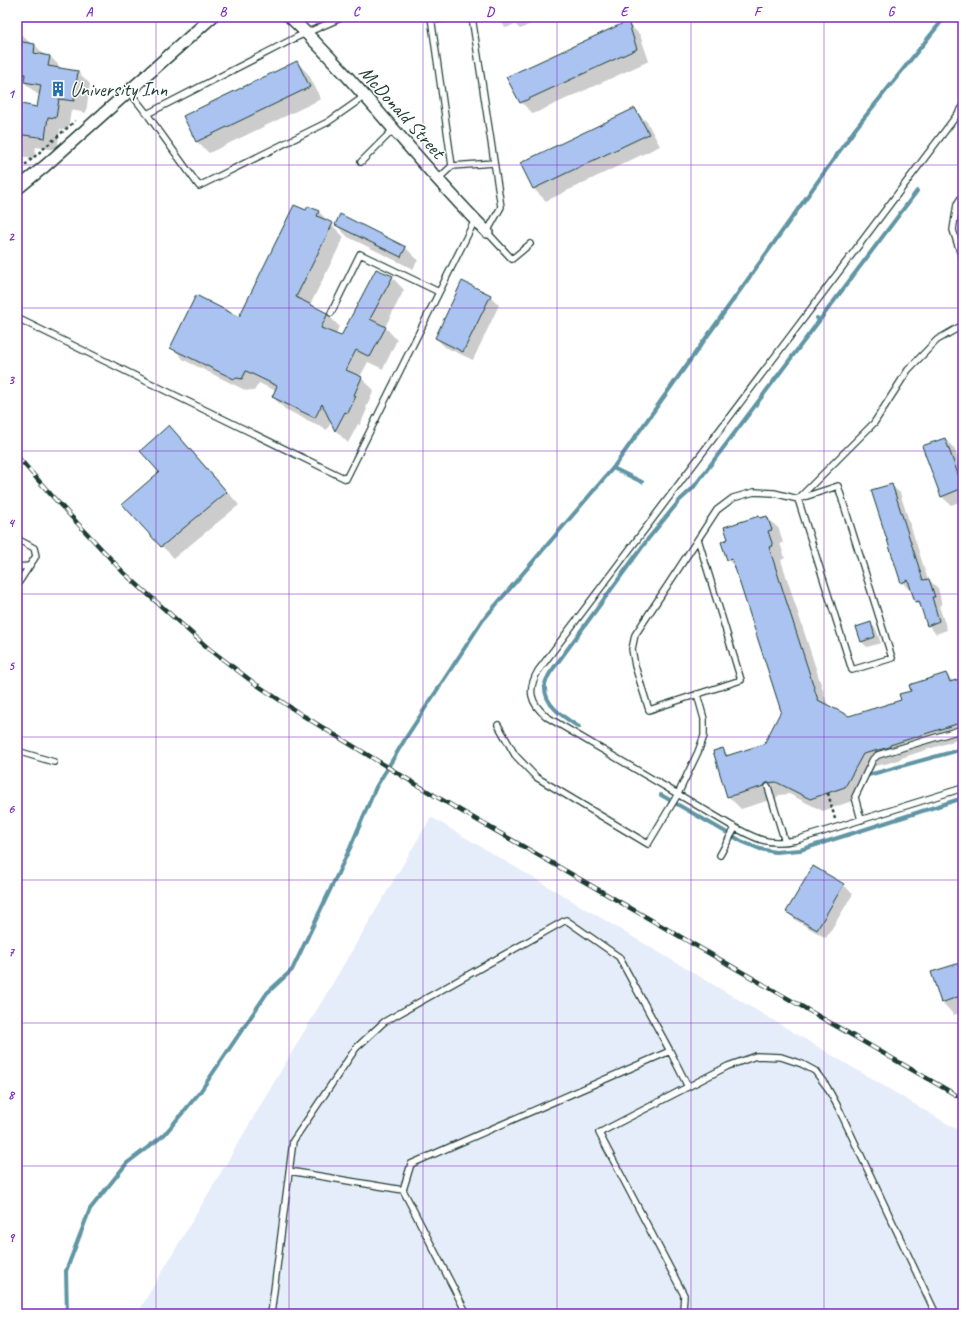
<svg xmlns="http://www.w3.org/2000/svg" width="980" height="1331" font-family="Caveat,sans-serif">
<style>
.built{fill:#e6edfa}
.shadow{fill:#0003}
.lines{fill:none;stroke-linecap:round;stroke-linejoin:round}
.stream{stroke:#6095a3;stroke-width:4}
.building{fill:#aac3f0;stroke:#1f3d34}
.lane-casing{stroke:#1f3d34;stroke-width:8}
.street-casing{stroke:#1f3d34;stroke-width:14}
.path{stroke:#1f3d34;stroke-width:2.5;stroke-dasharray:3 3;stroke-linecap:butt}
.lane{stroke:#fff;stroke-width:5.5}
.street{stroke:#fff;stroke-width:11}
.rail-casing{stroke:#1f3d34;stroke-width:4.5}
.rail{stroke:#fff;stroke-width:3;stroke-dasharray:9;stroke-linecap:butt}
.grid{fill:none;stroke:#7b2cbf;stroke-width:1;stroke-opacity:0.55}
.labels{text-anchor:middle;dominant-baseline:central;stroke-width:3;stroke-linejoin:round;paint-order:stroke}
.poi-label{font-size:20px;fill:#1f3d34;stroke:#fff;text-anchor:start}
.street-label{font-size:20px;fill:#1f3d34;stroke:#fff}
.neatline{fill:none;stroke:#7b2cbf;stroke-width:1.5}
.grid-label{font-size:13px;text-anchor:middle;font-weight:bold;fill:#7b2cbf}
</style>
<rect width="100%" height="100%" fill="#fff"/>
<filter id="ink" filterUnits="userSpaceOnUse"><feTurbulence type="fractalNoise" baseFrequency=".025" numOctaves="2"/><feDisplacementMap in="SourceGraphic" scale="8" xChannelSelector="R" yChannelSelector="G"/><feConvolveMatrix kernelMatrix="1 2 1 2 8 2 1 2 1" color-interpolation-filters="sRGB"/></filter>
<g filter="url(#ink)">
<!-- built -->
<path class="built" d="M431,817L963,1133V1314H137Z"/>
<!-- shadow -->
<path class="shadow" d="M496,17H546L520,29L515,24L506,28Z
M627,22L640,35L649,61L533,114L521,102Z
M17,28L20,31V34L22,35L31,44L35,45L46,56H50L62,69L78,72L90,84L86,113L71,110L68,130L60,129L57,150L36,147L34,158L17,156V114L20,115L38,108L40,95L37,94L17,76Z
M297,62L309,75L321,99L209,153L196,141Z
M634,109L647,122L660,146L546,201L534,189L522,163Z
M309,207L319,212L344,237L310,305L326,313L339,326L336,335L342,338L392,277L404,290L385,327L397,340L383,369L368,362L360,377L374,390L366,408L367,409L360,425L358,424L348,443L336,431L331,422L327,430L285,409L273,397L276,391L259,383L254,391L250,390L247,391L184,360L172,347L239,318Z
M341,216L406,248L418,260L413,269L348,237L336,225Z
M490,296L499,305L473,360L445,347L436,338Z
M169,426L182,439L239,505L174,558L162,546L160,472Z
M945,439L954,448L963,472V501L951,505L941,496Z
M891,485L900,493L928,580H929L938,588L942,605L939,606L947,630L936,634L928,625L922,608L916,601L912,590L910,591L902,582Z
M759,517L761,519L767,517L779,529L783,543H780L785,558L781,560L828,706L849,717L902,700L912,691L946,674L954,682L959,680L963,685V738L901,758L902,759L885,764H884L875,766L858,799L823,811L789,794L779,795L776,798L741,809L728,796L723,749L729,756L765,744L782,712L736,568L728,560Z
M870,623L876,629L881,643L867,647L861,641Z
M843,884L853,894L826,938L797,921L787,912Z
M963,963V1012L954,1015L942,1002Z"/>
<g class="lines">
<!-- stream -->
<path class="stream" d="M817,318L819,321L917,191
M613,468L642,482
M579,727C565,718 543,705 545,685C545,681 548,677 550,673L648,539L680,500L693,488L819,321
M865,776L963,749
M661,795L743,842L760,849L775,852L800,850L963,798
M67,1314L66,1271L90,1209L127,1163L164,1135L200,1092L267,993L292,970L350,848L376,787L407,736L483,620L613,468L856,128L945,17"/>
</g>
<!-- building -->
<path class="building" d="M628,21L637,49L520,103L506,77Z
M17,41L35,44L34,53L50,56L48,66L78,71L74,101L59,99L56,118L48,117L45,138L17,134V113L19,114L21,104L37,107L41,85L24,82L25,74L17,73Z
M297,61L310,87L196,142L183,116Z
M635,108L649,134L533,189L520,163Z
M294,205L306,210L308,206L319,211L317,216L333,223L296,297L327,313V315L321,328L341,336L376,269L393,276L370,319L386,327L370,357L356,350L346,370L362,377L354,395L356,396L348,413L345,412L335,431L322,404L315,418L272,397L277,386L246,371L242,379L237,378L234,379L170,348L196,295L239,317Z
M340,214L406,247L401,257L335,225Z
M462,281L491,295L463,352L435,338Z
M169,425L227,492L161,547L122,504L159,472L140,451Z
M945,438L963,488L941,497L922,446Z
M892,484L923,580L929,579L935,597H932L939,621L927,626L919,601L915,602L908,580L901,583L871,490Z
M759,516L760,518L767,516L772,530L768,531L773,546L769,547L818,700L849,716L901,700L899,694L911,691L909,685L946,673L950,682L959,679L963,692V722L890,745V747L863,754L845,787L810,799L776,782L766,783L764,786L727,797L713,751L723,748L726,756L764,744L781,711L732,559L727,560L721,542L728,539L724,527Z
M871,622L875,637L861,642L856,627Z
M813,866L844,884L817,930L786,912Z
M963,962V995L941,1003L931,972Z"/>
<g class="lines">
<defs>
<path id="lane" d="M431,17L452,166
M472,17L501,207L487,232L512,259L530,244
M431,20L460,17
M129,91L147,114L199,186L328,122L365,96
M963,107L538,671C527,690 530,703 547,717L732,826C757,839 767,846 796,840L963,788
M147,114L297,37L343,17
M361,162L394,129
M438,179L452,166L494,163
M963,195L957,204L953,230L963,261
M331,313L360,254L439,292
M17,318L346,479L475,220
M838,486L892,658L852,670L798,499Z
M17,539L34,548L36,556L17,585
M698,539L741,680L649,710L635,666L632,649L635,635L717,510L733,498L754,492L774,493L798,499L874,423L908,370L937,340L963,325
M17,567L29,566
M498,725L515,755L536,777L648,844L678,794L698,752L704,736V719L697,694
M17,751L54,762
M768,787L785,842
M861,820L855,797L873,759L878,755L963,729
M720,855L735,828
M289,1171L403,1190
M271,1314L293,1141L356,1048L384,1022L566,920L619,957L670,1051
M467,1314L403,1190L411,1164L670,1051L688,1087
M680,1314L683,1310L684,1295L599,1133L728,1066L756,1056L781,1057L802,1064L815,1071L827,1087L838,1107L936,1314"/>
<path id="street" d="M290,17C360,84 418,163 487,232
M17,189L45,166L212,17"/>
</defs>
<!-- lane casing -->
<use href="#lane" class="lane-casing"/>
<!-- street casing -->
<use href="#street" class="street-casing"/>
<!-- path -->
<path class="path" d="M25,165L75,121
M828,793L835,819"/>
<!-- lane -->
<use href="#lane" class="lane"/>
<!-- street -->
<use href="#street" class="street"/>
<defs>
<path id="rail" d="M17,456L53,497L123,572L208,648L254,683L302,715L437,797L963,1099"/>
</defs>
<!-- rail casing -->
<use href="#rail" class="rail-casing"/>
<!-- rail -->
<use href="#rail" class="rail"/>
</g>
</g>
<!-- grid -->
<path class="grid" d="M156,17V1314M289,17V1314M423,17V1314M557,17V1314M691,17V1314M824,17V1314M17,165H963M17,308H963M17,451H963M17,594H963M17,737H963M17,880H963M17,1023H963M17,1166H963"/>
<!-- icons -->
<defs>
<symbol id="building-bare" viewBox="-9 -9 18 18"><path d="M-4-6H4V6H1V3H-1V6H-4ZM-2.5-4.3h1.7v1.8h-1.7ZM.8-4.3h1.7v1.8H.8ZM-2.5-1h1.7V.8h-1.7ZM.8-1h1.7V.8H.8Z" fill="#1f6fb2" stroke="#fff" stroke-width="2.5" paint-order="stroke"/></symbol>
</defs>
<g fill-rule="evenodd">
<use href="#building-bare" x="47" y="78" width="22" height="22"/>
</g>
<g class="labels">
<!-- poi labels -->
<g class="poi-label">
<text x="70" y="89">University Inn</text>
</g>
<!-- street labels -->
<g class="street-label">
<text transform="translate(402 112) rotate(48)">McDonald Street</text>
</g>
</g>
<!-- margin -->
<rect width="980" height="1331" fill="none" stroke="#fff" stroke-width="44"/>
<rect x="22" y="22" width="936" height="1287" class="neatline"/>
<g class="grid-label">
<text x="89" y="16">A</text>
<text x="223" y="16">B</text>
<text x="356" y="16">C</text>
<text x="490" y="16">D</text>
<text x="624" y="16">E</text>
<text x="757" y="16">F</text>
<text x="891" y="16">G</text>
<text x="11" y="98">1</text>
<text x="11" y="241">2</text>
<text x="11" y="384">3</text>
<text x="11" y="527">4</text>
<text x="11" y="670">5</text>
<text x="11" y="813">6</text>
<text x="11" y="956">7</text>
<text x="11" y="1099">8</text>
<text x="11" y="1242">9</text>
</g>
</svg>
